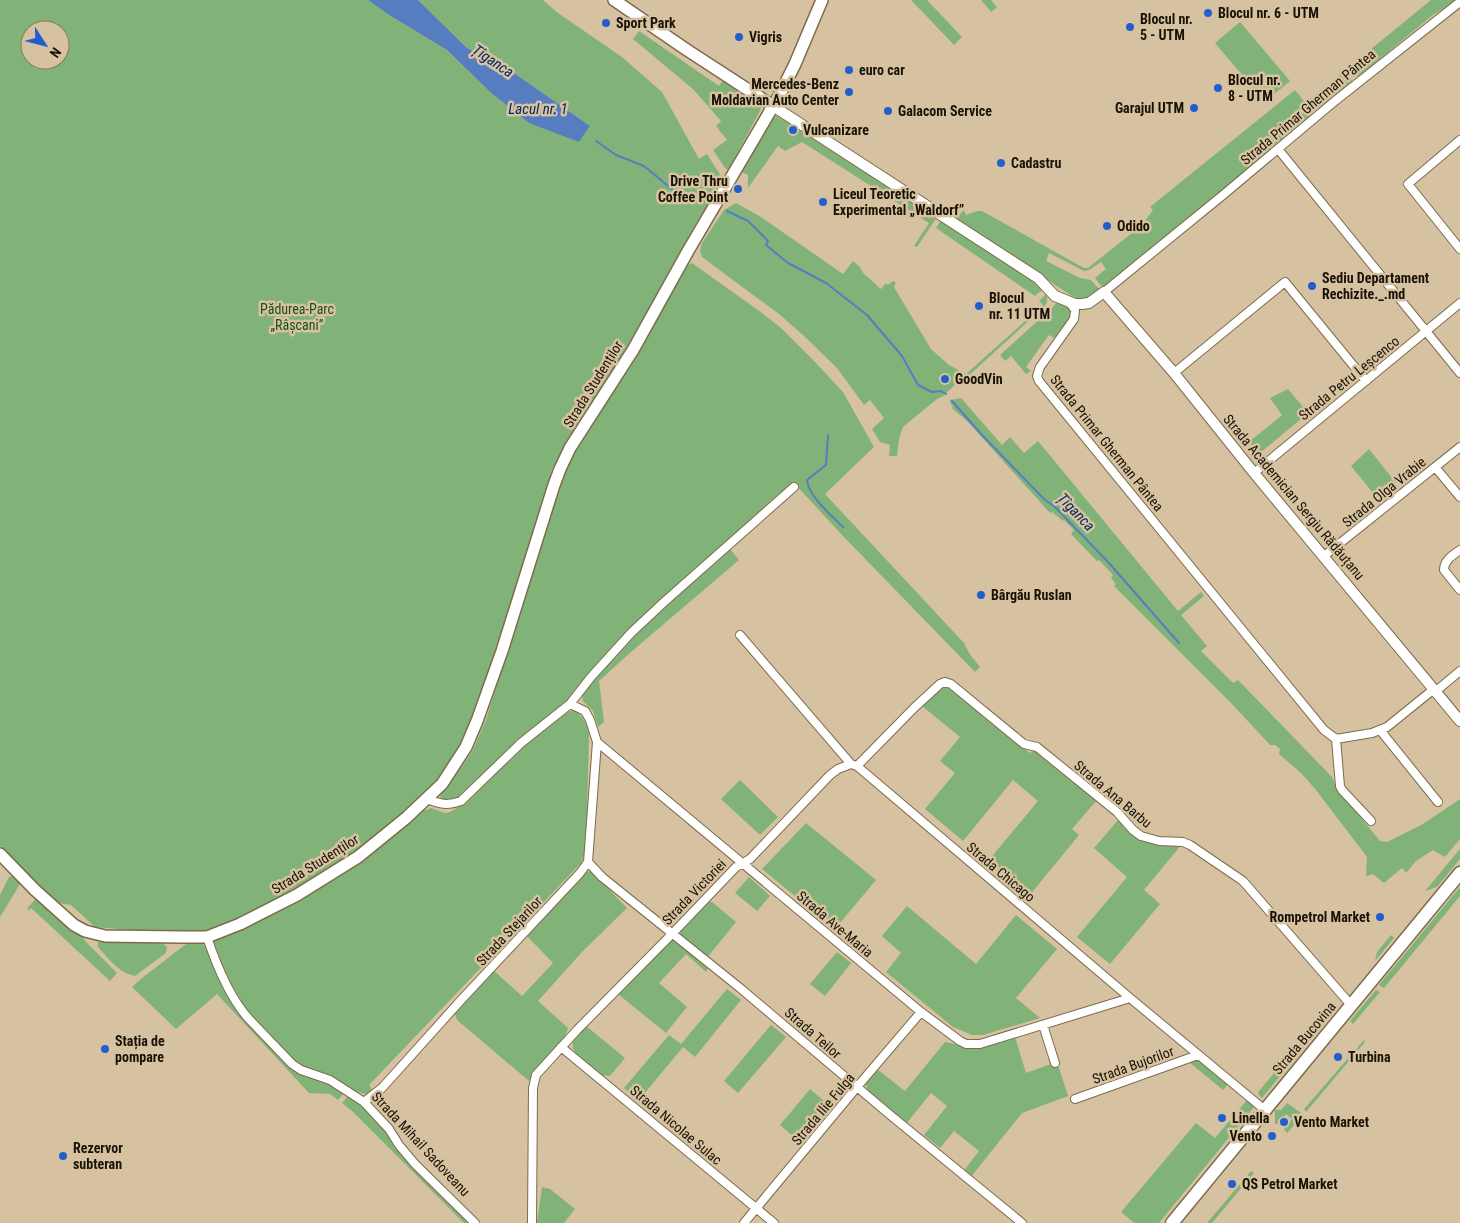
<svg xmlns="http://www.w3.org/2000/svg" width="1460" height="1223" font-family="'Roboto Condensed',sans-serif">
<style>
.green{fill:#81b379;fill-rule:evenodd}
.water{fill:#577dc1}
.lines{fill:none;stroke-linecap:round;stroke-linejoin:round}
.stream{stroke:#577dc1;stroke-width:2}
.minor-casing{stroke:#7d6b4c;stroke-width:10}
.tertiary-casing{stroke:#7d6b4c;stroke-width:12}
.secondary-casing{stroke:#7d6b4c;stroke-width:14}
.primary-casing{stroke:#7d6b4c;stroke-width:15}
.minor{stroke:#fff;stroke-width:8}
.tertiary{stroke:#fff;stroke-width:10}
.secondary{stroke:#fff;stroke-width:11}
.primary{stroke:#fff;stroke-width:12}
.poi-dot{fill:#225fcc;stroke:#d6c2a0;stroke-width:2}
.labels{text-anchor:middle;dominant-baseline:central;stroke-width:5;stroke-linejoin:round;paint-order:stroke}
.poi-label{font-size:14px;font-weight:bold;fill:#191206;stroke:#d6c2a0;text-anchor:start}
.street-label{font-size:14px;fill:#191206;stroke:#d6c2a0}
.park-label{font-size:14px;fill:#18510d;stroke:#d6c2a0}
.water-label{font-size:15px;font-style:italic;fill:#042662;stroke:#d6c2a0}
</style>
<rect width="100%" height="100%" fill="#d6c2a0"/>
<!-- green -->
<path class="green" d="M0,0H368L389,15L447,50L489,91L579,142L590,126L507,68L467,48L418,0H543L558,13L622,57L662,92L699,159L707,154L724,181L617,363L571,434L552,469L526,560L473,718C470,726 467,735 463,743C427,810 334,870 267,905C253,911 233,924 219,928C198,935 173,932 152,931C133,930 114,929 95,927L71,905L57,903L0,846ZM30,30H60V60H30Z
M911,0H927L962,37L954,45Z
M981,0H991L997,7L991,12Z
M1431,0H1457L1449,6L1434,14L1358,77L1349,67Z
M1240,22L1290,81L1265,102L1215,43Z
M639,31L719,86L723,80L743,93L742,95L761,107L760,111L728,170L725,168L713,150L727,140L716,126L721,121L694,90L633,39Z
M1345,71L1353,82L1320,109H1318L1310,99Z
M1295,90L1312,111V115L1280,142L1281,144L1106,287C1100,287 1098,282 1095,278L1106,269L1101,262L1089,270L1084,271L1049,253L1046,261L1080,278L1091,280L1100,290C1092,296 1086,301 1075,298L955,219L964,210L966,215L977,211H982L1084,268H1088L1142,225L1153,210L1150,207Z
M777,116L934,216L935,220L917,247L914,246L929,223L802,142L785,151L778,146L748,188V175L740,171C749,157 764,124 777,116Z
M736,203L761,217L843,274L853,261L860,267L863,273L881,289L886,283L888,285L893,281L896,283L894,287L931,349L949,365L966,374L1043,305L1039,301L1047,293V302L1044,307L966,378H962L942,397L937,399L903,427L899,439L897,456H889L890,445L880,442L872,429L884,418L870,400L864,405L837,368L804,336L779,314L702,257L700,250L702,243L724,210Z
M942,219L1042,284V290L1035,296L936,228Z
M692,263L762,313L781,328L815,362L843,392L874,447L825,494L964,643L969,653L980,667L975,672L842,535L795,484L635,626L566,702L461,796C454,800 446,803 440,797L441,794L461,768L473,750L486,720L564,474L571,459L641,348L683,269L688,265Z
M1056,303H1062L1071,308L1072,315L1054,338L1049,335L1026,367L1031,371L1026,374L1011,356L1005,361L1000,355L1052,308Z
M1288,389L1308,413L1259,454L1249,442L1282,415L1270,398Z
M961,398L1002,445L1010,437L1024,453L1038,441L1178,611L1201,592L1204,596L1181,615L1207,646L1201,651L1233,683L1238,680L1332,777L1337,789L1380,841L1387,842L1423,824L1460,799V839L1445,857L1433,850L1416,861L1406,873L1402,868L1384,883L1373,874L1366,876L1367,857L1316,790L1301,773L1279,754L1280,749L1275,745H1270L1232,704L1114,586L1116,584L1111,578L1113,575L1099,560L1097,561L1071,534L1074,530L1064,520L1063,521L1052,512L1050,513L969,423L952,408L953,406L950,403V400Z
M1369,449L1396,483L1378,499L1351,466Z
M730,549L739,560L631,652L599,681L604,722L598,727L593,711L583,701L582,696L589,683L646,622Z
M946,686L957,692L1030,753L1035,749L1097,800L1072,829L1079,835L1029,896L988,861L1038,801L1013,780L963,841L925,809L955,773L940,761L960,737L922,706L941,688Z
M573,710C584,716 586,723 589,734L586,851L581,863L369,1085L373,1091L365,1094L352,1090L331,1077L308,1069L287,1055L252,1017L234,994L214,949L213,941L217,938L245,928L326,884L354,867L379,848L420,812L431,808L445,813L450,812L461,806C496,777 532,729 573,710Z
M740,780L778,817L760,835L721,799Z
M1119,819L1132,832L1182,844L1144,890L1160,904L1110,964L1077,937L1127,877L1094,848Z
M806,823L876,880L835,929L762,869Z
M1460,849V859L1437,887L1425,891Z
M591,871L627,908L582,952L538,1001L568,1028L565,1037L529,1081L457,1020L454,1012L494,971L522,996L553,963L526,935L585,872Z
M13,876L19,879L20,884L0,917V895L9,877Z
M749,877L770,896L757,911L735,893Z
M1460,887V896L1384,988L1379,985Z
M36,899H42L80,933L86,942L117,973L110,981L31,908L28,911V907Z
M707,902H712L736,922L706,959L679,935L680,930Z
M907,906L976,964L1016,915L1057,949L1016,998L1040,1018L983,1035H972L953,1027L886,972L901,953L882,936Z
M1391,935L1394,938L1375,961L1377,952Z
M101,940L160,941L167,947L166,953L135,976C119,973 108,958 98,947V942Z
M672,940L676,942L708,968L706,972L686,954L659,983L687,1007L666,1033L618,994L669,942Z
M190,941H198L206,946L230,999L239,1013L289,1066L305,1077L323,1081L333,1085L344,1093L338,1100L330,1094L309,1093L217,994L176,1029L132,987L142,978Z
M837,952L851,963L825,996L810,984Z
M727,989L741,1000L695,1057L683,1047L639,1100L624,1088L669,1035L681,1044Z
M1376,990L1380,992L1353,1024L1350,1021Z
M1326,1016L1328,1018L1262,1098L1258,1094L1259,1091L1319,1019Z
M585,1025L625,1058L610,1076L601,1075L576,1054C568,1040 576,1036 585,1025Z
M771,1025L786,1037L738,1093L724,1081Z
M1015,1037L1026,1073L1051,1064L1058,1065L1068,1096L1022,1113L970,1178L965,1169L979,1151L954,1131L940,1148L924,1135L947,1106L931,1093L906,1124L867,1091L866,1082L877,1069L905,1091L945,1042L975,1048Z
M1364,1040L1365,1042L1306,1112L1304,1109Z
M1198,1059L1228,1084L1223,1090L1189,1062Z
M810,1089L831,1107L801,1143L780,1125Z
M348,1096L375,1117L470,1223H464L352,1111L342,1103Z
M1247,1100L1255,1106L1159,1223H1134L1121,1212L1196,1123L1215,1138Z
M1287,1103L1304,1115L1287,1133L1284,1129L1292,1119L1286,1114L1277,1124H1275V1110H1281Z
M1251,1171L1254,1173L1212,1223H1207Z
M542,1187L550,1189L575,1209L564,1223H537Z"/>
<!-- water -->
<path class="water" d="M368,0H418L467,48L507,68L590,126L579,142L529,123L489,91L447,50L389,15Z"/>
<g class="lines">
<!-- stream -->
<path class="stream" d="M596,141L616,155L644,166L679,195L701,198
M727,211L748,221L768,241L766,245L788,263L826,283L867,315L902,356L918,385L932,392L941,391L946,394
M952,401L983,436L1044,499L1055,507L1108,562L1179,643
M828,435L826,465L807,480C808,496 832,516 843,527"/>
<defs>
<path id="minor" d="M1460,140L1408,184L1460,249
M1278,149L1460,373
M1104,292L1223,195L1335,101L1460,2
M1070,303L1075,310L1074,319L1040,367L1037,376L1039,381L1324,730L1336,739
M1174,373L1285,282L1366,381
M1435,467L1460,497
M1254,473L1460,303
M1460,550C1453,555 1444,560 1444,570L1460,590
M1324,556L1460,447
M740,635L851,764L857,766L1130,998L1265,1110
M1436,691L1460,671
M570,704L585,711L590,720L597,742L921,1012L960,1041L966,1044H980L1130,998
M1380,730L1438,802
M1336,739L1372,733L1387,727L1434,689
M1336,739L1340,786L1342,790L1371,821
M857,766L915,707L940,684L945,682L951,684L1024,744L1037,747L1117,812L1133,830L1141,836L1159,841L1183,842L1190,845L1243,881L1351,1005
M427,799C440,804 447,806 461,801L521,743L570,704L591,677L631,633L663,603L794,487
M588,862L602,877L740,988L889,1114L1022,1223
M207,937C216,964 229,997 249,1019L292,1064L301,1070L330,1080L364,1102L389,1129L399,1145L415,1164L475,1223
M1043,1025L1055,1063
M561,1047L774,1223
M1075,1099L1198,1055
M364,1102L382,1088L462,999L580,873L588,862L597,742
M532,1223L533,1088L536,1075L577,1030L672,934L736,867L750,859L830,775L838,769L851,764
M744,1223L857,1087L921,1012"/>
<path id="tertiary" d="M773,106L1038,278L1055,296L1075,304H1082L1089,303L1104,292L1174,373L1254,473L1460,721"/>
<path id="secondary" d="M614,0L687,50L773,106
M0,854L35,890L74,925L85,931L105,936L181,937H207L240,924L297,895L358,857L406,818L442,784L466,747L477,721L502,651L554,485L560,469L570,448L633,350L688,251L779,96L795,64L822,0"/>
<path id="primary" d="M1172,1223L1460,873"/>
</defs>
<!-- minor casing -->
<use href="#minor" class="minor-casing"/>
<!-- tertiary casing -->
<use href="#tertiary" class="tertiary-casing"/>
<!-- secondary casing -->
<use href="#secondary" class="secondary-casing"/>
<!-- primary casing -->
<use href="#primary" class="primary-casing"/>
<!-- minor -->
<use href="#minor" class="minor"/>
<!-- tertiary -->
<use href="#tertiary" class="tertiary"/>
<!-- secondary -->
<use href="#secondary" class="secondary"/>
<!-- primary -->
<use href="#primary" class="primary"/>
</g>
<!-- markers -->
<g class="poi-dot">
<circle cx="1208" cy="13" r="5"/>
<circle cx="606" cy="23" r="5"/>
<circle cx="1130" cy="27" r="5"/>
<circle cx="739" cy="37" r="5"/>
<circle cx="849" cy="70" r="5"/>
<circle cx="1218" cy="88" r="5"/>
<circle cx="849" cy="92" r="5"/>
<circle cx="1194" cy="108" r="5"/>
<circle cx="888" cy="111" r="5"/>
<circle cx="793" cy="130" r="5"/>
<circle cx="1001" cy="163" r="5"/>
<circle cx="738" cy="189" r="5"/>
<circle cx="823" cy="202" r="5"/>
<circle cx="1107" cy="226" r="5"/>
<circle cx="1312" cy="286" r="5"/>
<circle cx="979" cy="306" r="5"/>
<circle cx="945" cy="379" r="5"/>
<circle cx="981" cy="595" r="5"/>
<circle cx="1380" cy="917" r="5"/>
<circle cx="105" cy="1049" r="5"/>
<circle cx="1338" cy="1057" r="5"/>
<circle cx="1222" cy="1118" r="5"/>
<circle cx="1284" cy="1122" r="5"/>
<circle cx="1272" cy="1136" r="5"/>
<circle cx="63" cy="1156" r="5"/>
<circle cx="1232" cy="1184" r="5"/>
</g>
<g class="labels">
<!-- poi labels -->
<g class="poi-label">
<text x="1218" y="13">Blocul nr. 6 - UTM</text>
<text x="1140" y="19">Blocul nr.<tspan x="1140" dy="16">5 - UTM</tspan></text>
<text x="616" y="23">Sport Park</text>
<text x="749" y="37">Vigris</text>
<text x="859" y="70">euro car</text>
<text x="1228" y="80">Blocul nr.<tspan x="1228" dy="16">8 - UTM</tspan></text>
<text x="839" y="84" text-anchor="end">Mercedes-Benz<tspan x="839" dy="16">Moldavian Auto Center</tspan></text>
<text x="1184" y="108" text-anchor="end">Garajul UTM</text>
<text x="898" y="111">Galacom Service</text>
<text x="803" y="130">Vulcanizare</text>
<text x="1011" y="163">Cadastru</text>
<text x="728" y="181" text-anchor="end">Drive Thru<tspan x="728" dy="16">Coffee Point</tspan></text>
<text x="833" y="194">Liceul Teoretic<tspan x="833" dy="16">Experimental „Waldorf”</tspan></text>
<text x="1117" y="226">Odido</text>
<text x="1322" y="278">Sediu Departament<tspan x="1322" dy="16">Rechizite._.md</tspan></text>
<text x="989" y="298">Blocul<tspan x="989" dy="16">nr. 11 UTM</tspan></text>
<text x="955" y="379">GoodVin</text>
<text x="991" y="595">Bârgău Ruslan</text>
<text x="1370" y="917" text-anchor="end">Rompetrol Market</text>
<text x="115" y="1041">Stația de<tspan x="115" dy="16">pompare</tspan></text>
<text x="1348" y="1057">Turbina</text>
<text x="1232" y="1118">Linella</text>
<text x="1294" y="1122">Vento Market</text>
<text x="1262" y="1136" text-anchor="end">Vento</text>
<text x="73" y="1148">Rezervor<tspan x="73" dy="16">subteran</tspan></text>
<text x="1242" y="1184">QS Petrol Market</text>
</g>
<!-- street labels -->
<g class="street-label">
<text transform="translate(1308 107) rotate(-40)">Strada Primar Gherman Pântea</text>
<text transform="translate(1349 378) rotate(-39)">Strada Petru Leșcenco</text>
<text transform="translate(593 384) rotate(-58)">Strada Studenților</text>
<text transform="translate(1107 443) rotate(51)">Strada Primar Gherman Pântea</text>
<text transform="translate(1384 492) rotate(-39)">Strada Olga Vrabie</text>
<text transform="translate(1294 497) rotate(50)">Strada Academician Sergiu Rădăuțanu</text>
<text transform="translate(1113 794) rotate(40)">Strada Ana Barbu</text>
<text transform="translate(315 864) rotate(-32)">Strada Studenților</text>
<text transform="translate(1001 872) rotate(40)">Strada Chicago</text>
<text transform="translate(694 892) rotate(-46)">Strada Victoriei</text>
<text transform="translate(835 924) rotate(40)">Strada Ave-Maria</text>
<text transform="translate(509 931) rotate(-47)">Strada Stejarilor</text>
<text transform="translate(813 1033) rotate(41)">Strada Teilor</text>
<text transform="translate(1304 1038) rotate(-50)">Strada Bucovina</text>
<text transform="translate(1133 1065) rotate(-20)">Strada Bujorilor</text>
<text transform="translate(823 1109) rotate(-50)">Strada Ilie Fulga</text>
<text transform="translate(676 1125) rotate(40)">Strada Nicolae Sulac</text>
<text transform="translate(421 1144) rotate(47)">Strada Mihail Sadoveanu</text>
</g>
<!-- park labels -->
<g class="park-label">
<text x="297" y="309">Pădurea-Parc<tspan x="297" dy="16">„Râșcani”</tspan></text>
</g>
<!-- water labels -->
<g class="water-label">
<text transform="translate(493 61) rotate(34)">Țîganca</text>
<text x="538" y="109">Lacul nr. 1</text>
<text transform="translate(1076 512) rotate(46)">Țîganca</text>
</g>
</g>
<!-- north arrow -->
<g transform="translate(45 45) rotate(126)"><circle r="24" fill="#d6c2a0" stroke="#8a7c62"/>
<path d="M0-4L9 19L0 12L-9 19Z" fill="#225fcc"/>
<text y="-8" font-size="14" font-weight="bold" text-anchor="middle" fill="#191206">N</text>
</g>
</svg>
